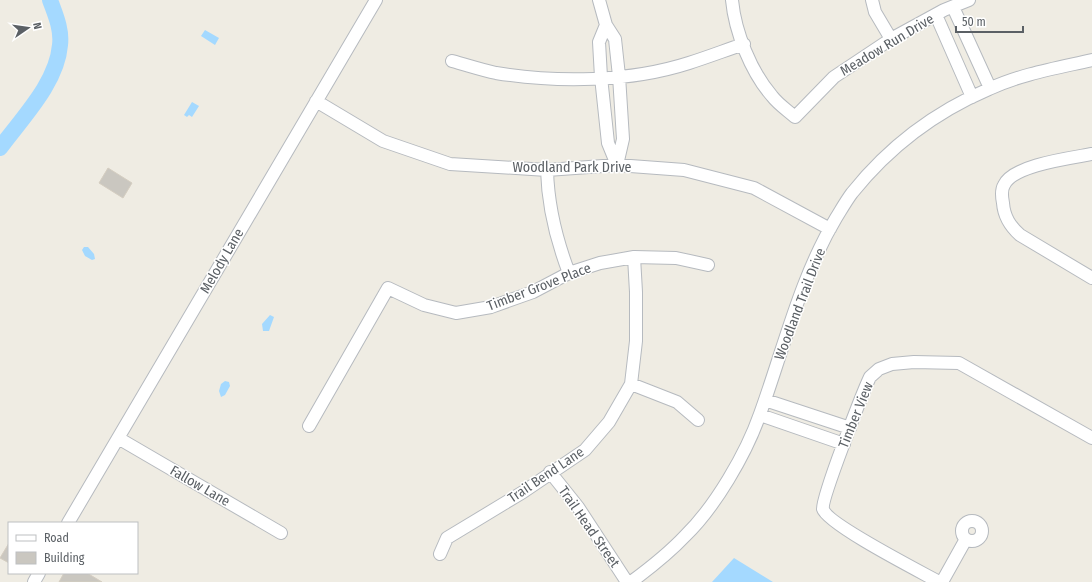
<svg xmlns="http://www.w3.org/2000/svg" width="1092" height="582" font-family="'Fira Sans Condensed',sans-serif">
<style>
.water{fill:#a4d9ff}
.lines{fill:none;stroke-linecap:round;stroke-linejoin:round}
.river{stroke:#a4d9ff;stroke-width:16}
.building{fill:#cac7c0;stroke:#d5cec1}
.minor-casing{stroke:#b6babf;stroke-width:14}
.minor{stroke:#fff;stroke-width:12}
.labels{text-anchor:middle;dominant-baseline:central;stroke-width:3;stroke-linejoin:round;paint-order:stroke}
.street-label{font-size:14px;fill:#5b6065;stroke:#fff}
</style>
<rect width="100%" height="100%" fill="#efece3"/>
<!-- water -->
<path class="water" d="M205,30L219,38L215,45L201,36Z
M192,102L199,106L192,117L189,115L187,117L184,115Z
M84,247H88L94,254L95,259L92,260L85,256L82,250Z
M270,315L274,317L269,331H263L262,324Z
M225,381L229,382L230,386L225,395L221,397L219,391L221,384Z
M734,558L773,582H712Z"/>
<g class="lines">
<!-- river -->
<path class="river" d="M0,148C22,118 57,83 60,45C62,29 55,14 50,0"/>
</g>
<!-- building -->
<path class="building" d="M108,168L132,183L123,198L99,183Z
M9,543V563L0,558Z
M64,573H87L102,582H59Z"/>
<g class="lines">
<defs>
<path id="minor" d="M599,0L606,25L615,39L619,76L623,139L617,165
M732,0C735,32 751,72 772,96C778,104 787,110 795,117L834,77L891,39L944,10L969,0
M872,0L875,12L891,39
M953,7L990,88
M936,15L972,97
M606,25L599,42L601,77L608,143L617,165
M452,61C467,65 482,70 496,73C558,83 630,82 689,63C708,57 726,50 744,44
M316,101L383,141L450,164L547,170L617,165L684,170L754,188L830,229
M1092,154C1071,158 1013,165 1004,185C1001,190 1002,198 1003,203C1004,217 1010,226 1020,235L1092,278
M547,170C548,207 556,239 569,273
M631,384L677,402L698,420
M765,400L850,428
M760,415L844,444
M309,426L388,288L424,305L456,313L491,307L533,292L569,273L600,263L634,257L676,258L708,265
M118,438L281,533
M550,472L578,507L627,582
M962 531a10 10 0 1 1 20 0a10 10 0 1 1-20 0Z
M68,523L376,0
M440,554L447,538L523,492L585,450L609,422L631,384L636,341V292L634,257
M34,582L39,573
M631,582C650,568 669,553 685,536C715,507 746,454 760,414C784,348 800,278 836,218C841,210 846,201 852,193C888,148 935,112 989,89C1021,74 1057,68 1092,60
M939,582C921,572 827,524 823,509C821,499 863,392 870,377L879,369L892,364L914,362L959,363L1092,438
M942,582L966,539"/>
</defs>
<!-- minor casing -->
<use href="#minor" class="minor-casing"/>
<!-- minor -->
<use href="#minor" class="minor"/>
</g>
<g class="labels">
<!-- street labels -->
<g class="street-label">
<text transform="translate(887 45) rotate(-31)">Meadow Run Drive</text>
<text x="572" y="167">Woodland Park Drive</text>
<text transform="translate(222 261) rotate(-60)">Melody Lane</text>
<text transform="translate(539 287) rotate(-21)">Timber Grove Place</text>
<text transform="translate(800 304) rotate(-69)">Woodland Trail Drive</text>
<text transform="translate(856 415) rotate(-68)">Timber View</text>
<text transform="translate(546 475) rotate(-34)">Trail Bend Lane</text>
<text transform="translate(200 486) rotate(30)">Fallow Lane</text>
<text transform="translate(589 527) rotate(55)">Trail Head Street</text>
</g>
</g>
<!-- legend -->
<rect x="8" y="522" width="130" height="52" fill="#ffffff" stroke="#bdbfc1"/>
<rect x="16" y="535" width="20" height="6" fill="#ffffff" stroke="#bdbfc1"/>
<text x="44" y="542" font-size="12" fill="#5b6065">Road</text>
<rect x="16" y="552" width="20" height="12" fill="#cac7c0" stroke="#bdbfc1"/>
<text x="44" y="562" font-size="12" fill="#5b6065">Building</text>
<!-- north arrow -->
<g transform="translate(28 28) rotate(77)" stroke="#ffffff" stroke-width="3" paint-order="stroke">
<path d="M0-3L7 15L0 10L-7 15Z" fill="#5b6065"/>
<text y="-6" font-size="11" font-weight="bold" text-anchor="middle" fill="#5b6065">N</text>
</g>
<!-- scale -->
<path d="M956 26v6h67v-6" fill="none" stroke="#5b6065" stroke-width="2"/>
<text x="962" y="26" font-size="12" fill="#5b6065" stroke="#ffffff" stroke-width="3" paint-order="stroke">50 m</text>
</svg>
